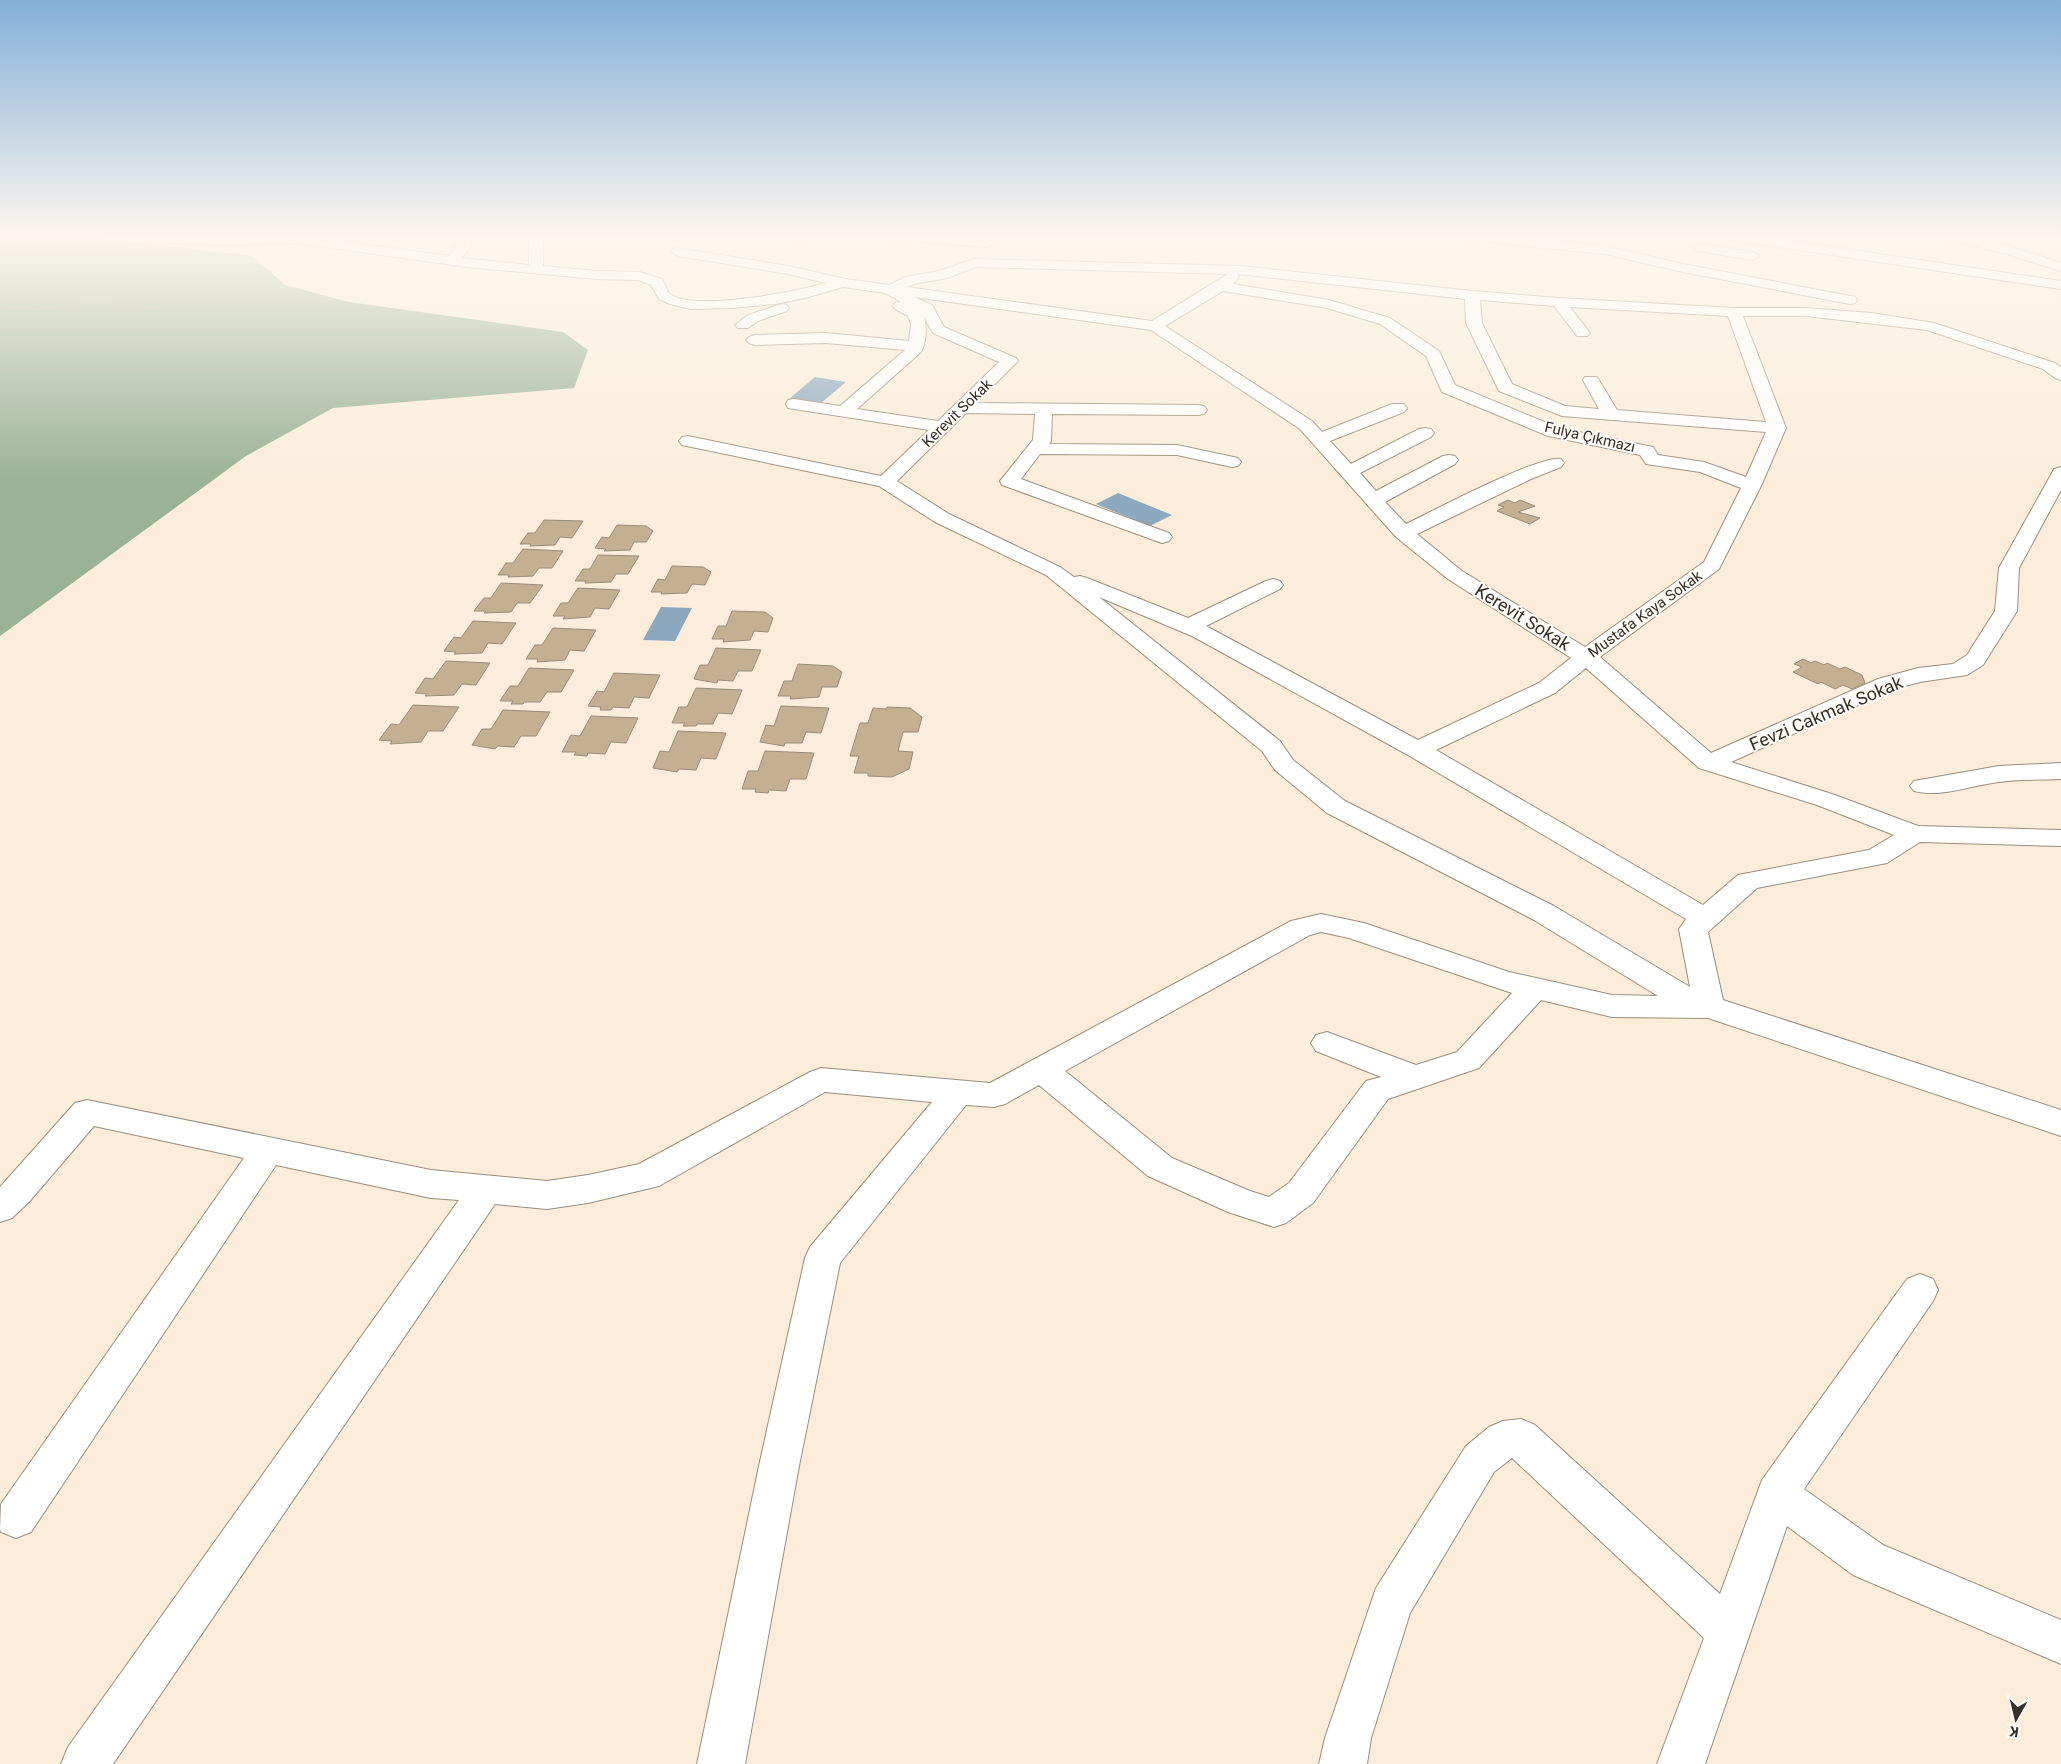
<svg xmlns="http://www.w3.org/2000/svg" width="2061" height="1764" font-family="Roboto,sans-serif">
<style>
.forest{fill:#9ab296}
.water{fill:#8ca9c0}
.building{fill:#c5af92;stroke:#998c7b}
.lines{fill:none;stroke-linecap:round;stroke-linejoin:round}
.minor-casing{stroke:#9b8e7c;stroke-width:2}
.path{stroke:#bdb1a2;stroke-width:2;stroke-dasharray:2 2;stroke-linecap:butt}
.minor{fill:#fff;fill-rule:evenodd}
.labels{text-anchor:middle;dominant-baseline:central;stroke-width:4;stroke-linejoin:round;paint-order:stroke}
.far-street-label{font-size:15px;fill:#363029;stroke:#fffcf8}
.street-label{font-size:18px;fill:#363029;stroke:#fffcf8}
</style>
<rect width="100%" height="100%" fill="#fbedda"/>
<!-- forest -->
<path class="forest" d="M0,236H101L99,238L253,256L285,285L349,302L563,332L588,350L574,388L333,408L246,456L0,636Z"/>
<!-- water -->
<path class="water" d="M815,377L846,382L821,403L789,399Z
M1118,493L1172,515L1150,526L1096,504Z
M661,607L692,608L675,641L643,640Z"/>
<!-- building -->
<path class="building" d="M1508,500L1515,503L1520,500L1535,506L1518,512L1540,518L1530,524L1497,511L1504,507L1498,505Z
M544,520L583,521L572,538L560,537L555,545L530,546L531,544H520L528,533H535Z
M617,525L646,526L653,531L646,542H634L630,550L604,551L606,549L595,548L602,537L609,538Z
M523,549L563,551L552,568H539L533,576L508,577L509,575H498L506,563H513Z
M598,555L639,556L628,574H616L611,582L585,583L586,581H575L583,569H590Z
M672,566L703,567L711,572L705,585L692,584L687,593L661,594L662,592H651L658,579L665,580Z
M501,583L543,585L530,603H517L511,612L484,613L486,611H474L484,598H491Z
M578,588L620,590L609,609L595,608L590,617L563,619L565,616H553L561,603H568Z
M732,611L765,612L773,618L768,632L754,631L750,640L723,642L724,639H712L718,626H726Z
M473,621L516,623L502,644L488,643L482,653L454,654L456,652L444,651L454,637L461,638Z
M553,628L596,630L584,651L570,650L565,660L537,662L538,659H526L535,645H542Z
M716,648L761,650L752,671H738L733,681L718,680L717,683L694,679L700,665H708Z
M1803,659L1811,663L1815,661L1824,665L1827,663L1840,669L1845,667L1862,675L1865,683L1852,689L1843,685L1835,689L1821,682L1818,684L1793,672L1802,667L1794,664Z
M446,661L490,663L476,685L462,684L454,695L425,696L427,694L415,693L425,678L433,679Z
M798,664L833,666L842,672L837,687H822L819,697L790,699L791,696H778L784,681H792Z
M529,668L574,670L561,692H547L540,702H524L523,704H511L513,701H500L510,686H518Z
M614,673L660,675L649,698L634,697L629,708L613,707L611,710H600L601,707L588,706L597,691L604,692Z
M696,688L742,690L732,714L718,713L713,724H697L696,726H683L685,723H672L679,707H687Z
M413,705L459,707L443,731H428L421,742L390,744L392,741L379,740L391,724L399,725Z
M781,706L829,708L821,733L806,732L802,743H785L784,746L760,742L766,725L774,726Z
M887,707L910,708L922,717L918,732H903L898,751L913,752L909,769L892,777L868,776V773H854L859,756H850L860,723H868L873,708L886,709Z
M503,710L550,712L536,736H521L514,747L498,746L495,749L472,745L482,729H491Z
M591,716L638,718L626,743L611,742L605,754L588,753L587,756L574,755L576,752H562L571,735L580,736Z
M678,731L726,733L716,759L701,758L696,770L679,769L677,772L653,768L660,751L669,752Z
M765,751L814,753L806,779H790L786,791L769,790L768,793L755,792L756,789H742L748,771H758Z"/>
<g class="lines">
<defs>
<path id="minor" d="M152,236H306L449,256L455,249L459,236H472L469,249L462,258L529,265V236H543V266L597,271L640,272L662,279C665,283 666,290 669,293C690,313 799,291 826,283L788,274L678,256L671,252L673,249L678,248L788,266L845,279L889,285L905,277L939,271L974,259L1241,266L1472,291L1559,298L1734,308H1806L1872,313L1934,323L2055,363L2061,367V380L2055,378L2043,369L1927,330L1806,316H1743L1786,428L1761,486L1719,569L1600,657L1711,753L1878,679L1918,668L1953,664L1967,655L1995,611L1999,568L2052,473L2054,469L2061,467V490L2019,568L2017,611L1983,665L1967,675L1920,682L1894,689L1731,762L1835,795L1918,826L2061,830V846L1920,842L1887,863L1757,888L1708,932L1723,1000L2061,1110V1136L1708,1018L1612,1017L1541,1000L1479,1068L1388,1099L1313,1203L1286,1223L1274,1227L1228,1212L1148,1176L1039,1085L1005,1104L994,1107L966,1105L840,1263L799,1466L745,1764H697L759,1466L805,1258L810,1247L932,1102L825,1092L659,1186L588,1203L547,1209L495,1204L113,1764H61L68,1747L459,1200L431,1198L276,1165L31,1532L16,1538L1,1532L0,1529L1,1504L244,1158L94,1126L29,1202L12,1218L0,1222V1187L75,1103L87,1100L431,1170L547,1181L588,1175L639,1164L810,1072L821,1068L990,1083L1291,921L1321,914L1364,923L1509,972L1612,995L1658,996L1534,920L1327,813L1275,770L1262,751L1046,575L935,522L879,486L682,445L679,441L682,437L688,436L881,476L929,430L794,409L788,408L786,404L788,400L794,399L840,406L905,350L826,343L754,345L749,343L746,340L749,337L754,335L826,333L909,341L911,324L908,316L895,309L893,306L895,303L901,302L885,293L843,287L805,298L775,304L732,308L691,309L670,304L659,299L651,285L638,280L597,279L467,267L296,243L225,245L157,243L152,242L150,239ZM976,267L1228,274L1152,321L907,287L914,284L947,278ZM1237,274L1465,299L1466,323L1499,391L1562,416L1766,432L1746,477L1704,462L1658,455L1653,447L1559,428L1455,385L1439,351L1390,318L1329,300L1233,284L1239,277ZM1223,291L1327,308L1380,324L1426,356L1442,392L1548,436L1640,455L1646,464L1700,472L1741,488L1704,562L1585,647L1462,571L1417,534L1531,479L1561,467L1564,463L1561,459C1541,454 1431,512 1406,524L1385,502L1455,464L1458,460L1455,456L1449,455L1443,456L1376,491L1360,473L1431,437L1434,433L1431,429L1425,428L1419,429L1351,464L1330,441L1404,412L1407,408L1404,404H1392L1322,432L1312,421L1165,326ZM914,297L1151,330L1300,429L1396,537L1448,579L1571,658L1539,683L1418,740L1206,626L1280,589L1283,585L1280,581L1273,579L1266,581L1188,618L1087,578L1080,576L1074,577L1060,567L949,514L897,481L966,413L1035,414L1033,440L1000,481L1002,485L1162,543L1169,541L1172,537L1169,533L1021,479L1040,454L1177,455L1232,467L1238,466L1241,462L1238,458L1177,445L1049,444L1051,441L1052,414L1198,415L1204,414L1207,410L1204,406L1198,405L976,403L1018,361L1016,358L944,327L932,305ZM1480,300L1554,306L1577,336H1587L1590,333L1570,307L1728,316L1766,422L1617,410L1597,377H1585L1583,380L1599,409L1565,406L1512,384L1482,323ZM924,317L933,333L999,362L938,421L857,409L921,352C926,344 927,326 924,317ZM1099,597L1192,636L1408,755L1686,919L1679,929L1690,987L1554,906L1345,801L1293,760L1280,741ZM1586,668L1699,768L1817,805L1894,835L1869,850L1738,875L1703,905L1436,750L1555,693ZM1321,932L1349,938L1512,993L1457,1052L1416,1065L1327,1032L1316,1035L1311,1043L1316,1051L1381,1077L1366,1081L1289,1183L1269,1197L1250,1191L1172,1158L1065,1071L1310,935Z
M883,236C900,236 986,234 994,243L987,247L889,240Z
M1459,236H1509L1605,246L1683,264L1850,296L1855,297L1857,300L1855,303L1850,304L1683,272L1605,254L1465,240Z
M1724,236H1759L2061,281V289L1730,240Z
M1943,236C1984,236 2022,250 2061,263V271L2000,252L1944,239Z
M1702,244L1753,252L1760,256L1753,260L1697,251L1695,248L1697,245Z
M782,304L787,305L789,308L787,311L758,321L748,328H738L735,325L748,315Z
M2061,763V779C2040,780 2019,779 1999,782C1972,785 1941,798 1914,791L1910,786L1914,781L1999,766Z
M1920,1274L1933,1279L1938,1290L1933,1301L1804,1489L1883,1545L2061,1620V1664L1853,1575L1787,1526L1705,1764H1657L1704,1638L1512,1458L1494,1472L1410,1613L1371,1738L1367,1764H1319L1325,1738L1376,1588L1466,1446L1489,1427L1503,1421L1521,1419L1535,1425L1720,1594L1762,1480L1907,1279Z"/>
</defs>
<!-- minor casing -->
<use href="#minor" class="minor-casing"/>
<!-- path -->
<path class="path" d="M0,248L31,236
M794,249L808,236
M0,307L37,309L96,303L158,309"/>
<!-- minor -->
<use href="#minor" class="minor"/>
</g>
<!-- sky -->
<linearGradient id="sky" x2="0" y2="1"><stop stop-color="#83b0d8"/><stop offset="0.49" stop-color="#fdf7ee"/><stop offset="1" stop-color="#fdf7ee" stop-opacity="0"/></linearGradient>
<rect width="2061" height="483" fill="url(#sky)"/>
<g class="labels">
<!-- far-street labels -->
<g class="far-street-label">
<text transform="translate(957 413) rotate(-44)">Kerevit Sokak</text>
<text transform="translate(1590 437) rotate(13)">Fulya Çıkmazı</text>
<text transform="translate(1645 614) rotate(-36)">Mustafa Kaya Sokak</text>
</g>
<!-- street labels -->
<g class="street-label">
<text transform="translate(1523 617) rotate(32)">Kerevit Sokak</text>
<text transform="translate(1826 713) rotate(-23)">Fevzi Cakmak Sokak</text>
</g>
</g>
<!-- north arrow -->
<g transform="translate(2016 1719) rotate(188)" stroke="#fffcf8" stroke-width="4" paint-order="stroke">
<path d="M0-4L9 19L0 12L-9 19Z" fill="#363029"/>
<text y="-8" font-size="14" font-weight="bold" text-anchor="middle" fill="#363029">K</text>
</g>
</svg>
